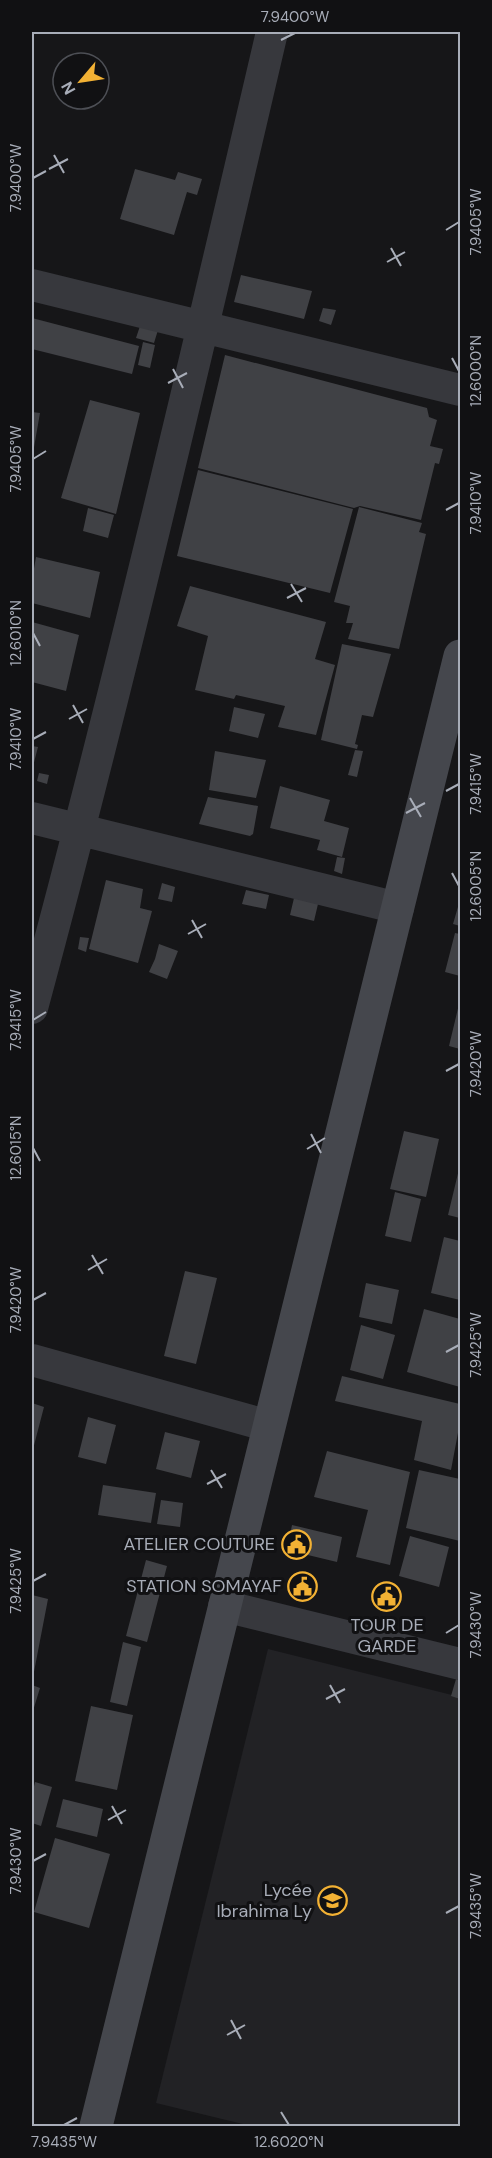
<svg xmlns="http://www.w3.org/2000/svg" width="492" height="2158" font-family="'DM Sans',sans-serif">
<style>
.built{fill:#222225}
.building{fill:#404145}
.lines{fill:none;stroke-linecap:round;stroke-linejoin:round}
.street{stroke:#37383d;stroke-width:32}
.secondary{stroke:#45474d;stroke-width:33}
.ticks{fill:none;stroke:#a8adb8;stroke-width:2}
.labels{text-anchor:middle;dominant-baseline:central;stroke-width:6;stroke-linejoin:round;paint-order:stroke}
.poi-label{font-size:18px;fill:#a8adb8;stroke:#111113;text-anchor:end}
.neatline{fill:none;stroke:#a8adb8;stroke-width:2}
.ticks-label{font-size:15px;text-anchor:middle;fill:#a8adb8}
</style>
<rect width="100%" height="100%" fill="#161618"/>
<!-- built -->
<path class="built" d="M268,1649L460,1697V2126H251L156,2103Z"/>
<!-- building -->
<path class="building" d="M135,169L175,180L178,172L202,179L197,195L187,192L174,235L120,219Z
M241,275L312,291L304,319L234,302Z
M323,308L336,310L331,325L319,321Z
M32,318L139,346L132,374L32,349Z
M141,323L158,330L154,343L136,338Z
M143,342L155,345L150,368L138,365Z
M225,355L427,408L429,417L437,420L430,446L443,449L439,464L435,463L421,520L360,506L354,508L198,468Z
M90,400L140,413L116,514L61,498Z
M32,412L40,413L33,453H32Z
M198,470L353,509L330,593L177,556Z
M359,507L422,523L419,532L426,534L399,649L348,639L353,623H346L350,606L334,602Z
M88,508L114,515L108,538L83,531Z
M36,557L100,572L90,618L32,603V580Z
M190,586L326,622L315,659L335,665L316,735L278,727L285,706L236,695L234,699L195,690L208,636L177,626Z
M32,622L79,635L66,691L32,682Z
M342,644L391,654L373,717L362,715L355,744L358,745L357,749L321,740Z
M234,707L265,714L258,738L229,731Z
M32,746L38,747L32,770Z
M355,750L363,751L357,777L348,775Z
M215,751L266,760L256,798L209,790Z
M39,773L49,775L47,784L37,781Z
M280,786L330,800L324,821L349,828L342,857L317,850L320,840L270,828Z
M208,797L258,806L253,834L250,836L199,824Z
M337,857L345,858L342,874L334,871Z
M106,880L143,889L140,908L152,911L138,963L89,949Z
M162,883L175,887L172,902L158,899Z
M246,890L269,895L266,909L242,904Z
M294,898L318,904L314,921L290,915Z
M460,900V926L453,924Z
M455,933L460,934V976L445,972Z
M80,937L89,938L86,952L78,949Z
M159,944L178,951L167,979L149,972L155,959Z
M460,1000V1049L449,1046Z
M404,1131L439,1139L426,1197L390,1189Z
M460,1165V1218L448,1215Z
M395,1192L421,1199L411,1242L385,1236Z
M444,1237L460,1241V1300L431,1293Z
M185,1271L217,1278L196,1364L164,1356Z
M366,1283L399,1290L392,1324L359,1317Z
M424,1309L460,1319V1387L407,1372Z
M361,1325L395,1335L383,1379L350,1370Z
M342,1376L460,1404V1422L451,1470L414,1460L422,1421L335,1401Z
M32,1403L44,1407L32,1453Z
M88,1417L116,1425L106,1464L78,1457Z
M165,1432L200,1441L191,1478L156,1469Z
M327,1451L410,1472L390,1565L356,1557L368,1510L314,1497Z
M419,1470L460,1479V1541L406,1528Z
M103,1485L156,1493L151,1523L98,1515Z
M161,1500L183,1503L180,1527L157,1524Z
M292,1525L342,1537L337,1562L287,1550Z
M410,1536L449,1547L439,1587L399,1576Z
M146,1560L167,1566L147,1642L126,1636Z
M32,1595L48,1599L33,1677H32Z
M123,1642L141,1647L127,1706L110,1702Z
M456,1679L460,1681V1699L451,1696Z
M32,1685L40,1688L32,1714Z
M91,1706L133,1715L117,1790L75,1781Z
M35,1782L52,1787L41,1826L32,1823V1795Z
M63,1799L103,1809L97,1837L56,1827Z
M55,1838L110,1854L89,1928L34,1912Z"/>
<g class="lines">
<!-- street -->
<path class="street" d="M32,285L460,390
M32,818L398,908
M32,1008C119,685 196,358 272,32
M32,1360L269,1426
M224,1606L460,1664"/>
<!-- secondary -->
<path class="secondary" d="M96,2126L460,656"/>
</g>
<!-- ticks -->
<path class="ticks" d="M281,40L295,33M54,155L64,173M49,169L68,159M33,178L46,171M446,230L459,222M391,248L401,266M387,262L405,252M452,358L459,371M173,369L183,388M168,383L187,373M33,459L46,451M446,510L459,503M291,584L302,602M287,598L306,588M33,633L40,646M73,705L83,723M69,719L87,709M33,739L46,732M446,791L459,784M410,798L421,817M406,813L425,803M452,873L459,886M192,920L202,938M188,934L206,924M33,1020L46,1012M446,1071L459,1064M311,1134L321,1153M33,1148L40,1161M307,1149L325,1138M92,1255L103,1274M88,1270L107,1259M33,1300L46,1293M446,1352L459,1345M211,1470L222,1488M207,1484L226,1474M33,1581L46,1574M446,1633L459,1625M330,1685L340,1703M326,1699L345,1689M112,1806L122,1824M108,1820L126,1810M33,1861L46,1854M446,1913L459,1906M231,2020L241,2039M227,2035L245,2025M281,2112L289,2125M64,2125L77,2118"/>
<!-- icons -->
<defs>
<symbol id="civic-ring" viewBox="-11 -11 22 22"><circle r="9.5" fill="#111113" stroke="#f2b134" stroke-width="1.5"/><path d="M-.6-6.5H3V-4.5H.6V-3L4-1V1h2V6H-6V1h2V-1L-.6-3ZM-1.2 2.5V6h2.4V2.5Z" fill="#f2b134"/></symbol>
<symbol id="school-ring" viewBox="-11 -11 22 22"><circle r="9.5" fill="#111113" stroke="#f2b134" stroke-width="1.5"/><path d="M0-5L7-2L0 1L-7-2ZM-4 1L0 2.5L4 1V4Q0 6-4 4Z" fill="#f2b134"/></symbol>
</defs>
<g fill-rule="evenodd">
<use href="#civic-ring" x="280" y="1528" width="33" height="33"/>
<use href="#civic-ring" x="286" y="1570" width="33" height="33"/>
<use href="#civic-ring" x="370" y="1580" width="33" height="33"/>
<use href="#school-ring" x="316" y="1884" width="33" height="33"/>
</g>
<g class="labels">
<!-- poi labels -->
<g class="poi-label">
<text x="275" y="1544">ATELIER COUTURE</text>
<text x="282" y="1586">STATION SOMAYAF</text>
<text x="387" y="1625" text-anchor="middle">TOUR DE<tspan x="387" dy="21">GARDE</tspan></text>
<text x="312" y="1890">Lycée<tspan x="312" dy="21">Ibrahima Ly</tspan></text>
</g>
</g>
<!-- border -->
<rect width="492" height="2158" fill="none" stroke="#111113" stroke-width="66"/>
<!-- north arrow -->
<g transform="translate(81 81) rotate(241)"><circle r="28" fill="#111113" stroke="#4d4f55" stroke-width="1.5"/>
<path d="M0-4.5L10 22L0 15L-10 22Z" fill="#f2b134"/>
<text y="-9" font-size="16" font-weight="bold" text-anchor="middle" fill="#a8adb8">N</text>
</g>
<rect x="33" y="33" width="426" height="2092" class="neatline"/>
<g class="ticks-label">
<text x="295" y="22">7.9400°W</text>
<text transform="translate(16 178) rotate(-90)" y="5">7.9400°W</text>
<text transform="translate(476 222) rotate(-90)" y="5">7.9405°W</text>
<text transform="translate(476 371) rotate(-90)" y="5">12.6000°N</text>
<text transform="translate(16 459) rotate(-90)" y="5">7.9405°W</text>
<text transform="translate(476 503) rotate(-90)" y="5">7.9410°W</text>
<text transform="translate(16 633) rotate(-90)" y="5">12.6010°N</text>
<text transform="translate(16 739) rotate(-90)" y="5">7.9410°W</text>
<text transform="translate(476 784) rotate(-90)" y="5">7.9415°W</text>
<text transform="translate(476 886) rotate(-90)" y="5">12.6005°N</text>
<text transform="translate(16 1020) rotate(-90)" y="5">7.9415°W</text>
<text transform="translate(476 1064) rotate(-90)" y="5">7.9420°W</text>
<text transform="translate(16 1148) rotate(-90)" y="5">12.6015°N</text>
<text transform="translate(16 1300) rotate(-90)" y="5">7.9420°W</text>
<text transform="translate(476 1345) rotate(-90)" y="5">7.9425°W</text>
<text transform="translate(16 1581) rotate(-90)" y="5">7.9425°W</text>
<text transform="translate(476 1625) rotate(-90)" y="5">7.9430°W</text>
<text transform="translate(16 1861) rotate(-90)" y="5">7.9430°W</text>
<text transform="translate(476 1906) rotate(-90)" y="5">7.9435°W</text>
<text x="64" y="2147">7.9435°W</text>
<text x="289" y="2147">12.6020°N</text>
</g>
</svg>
